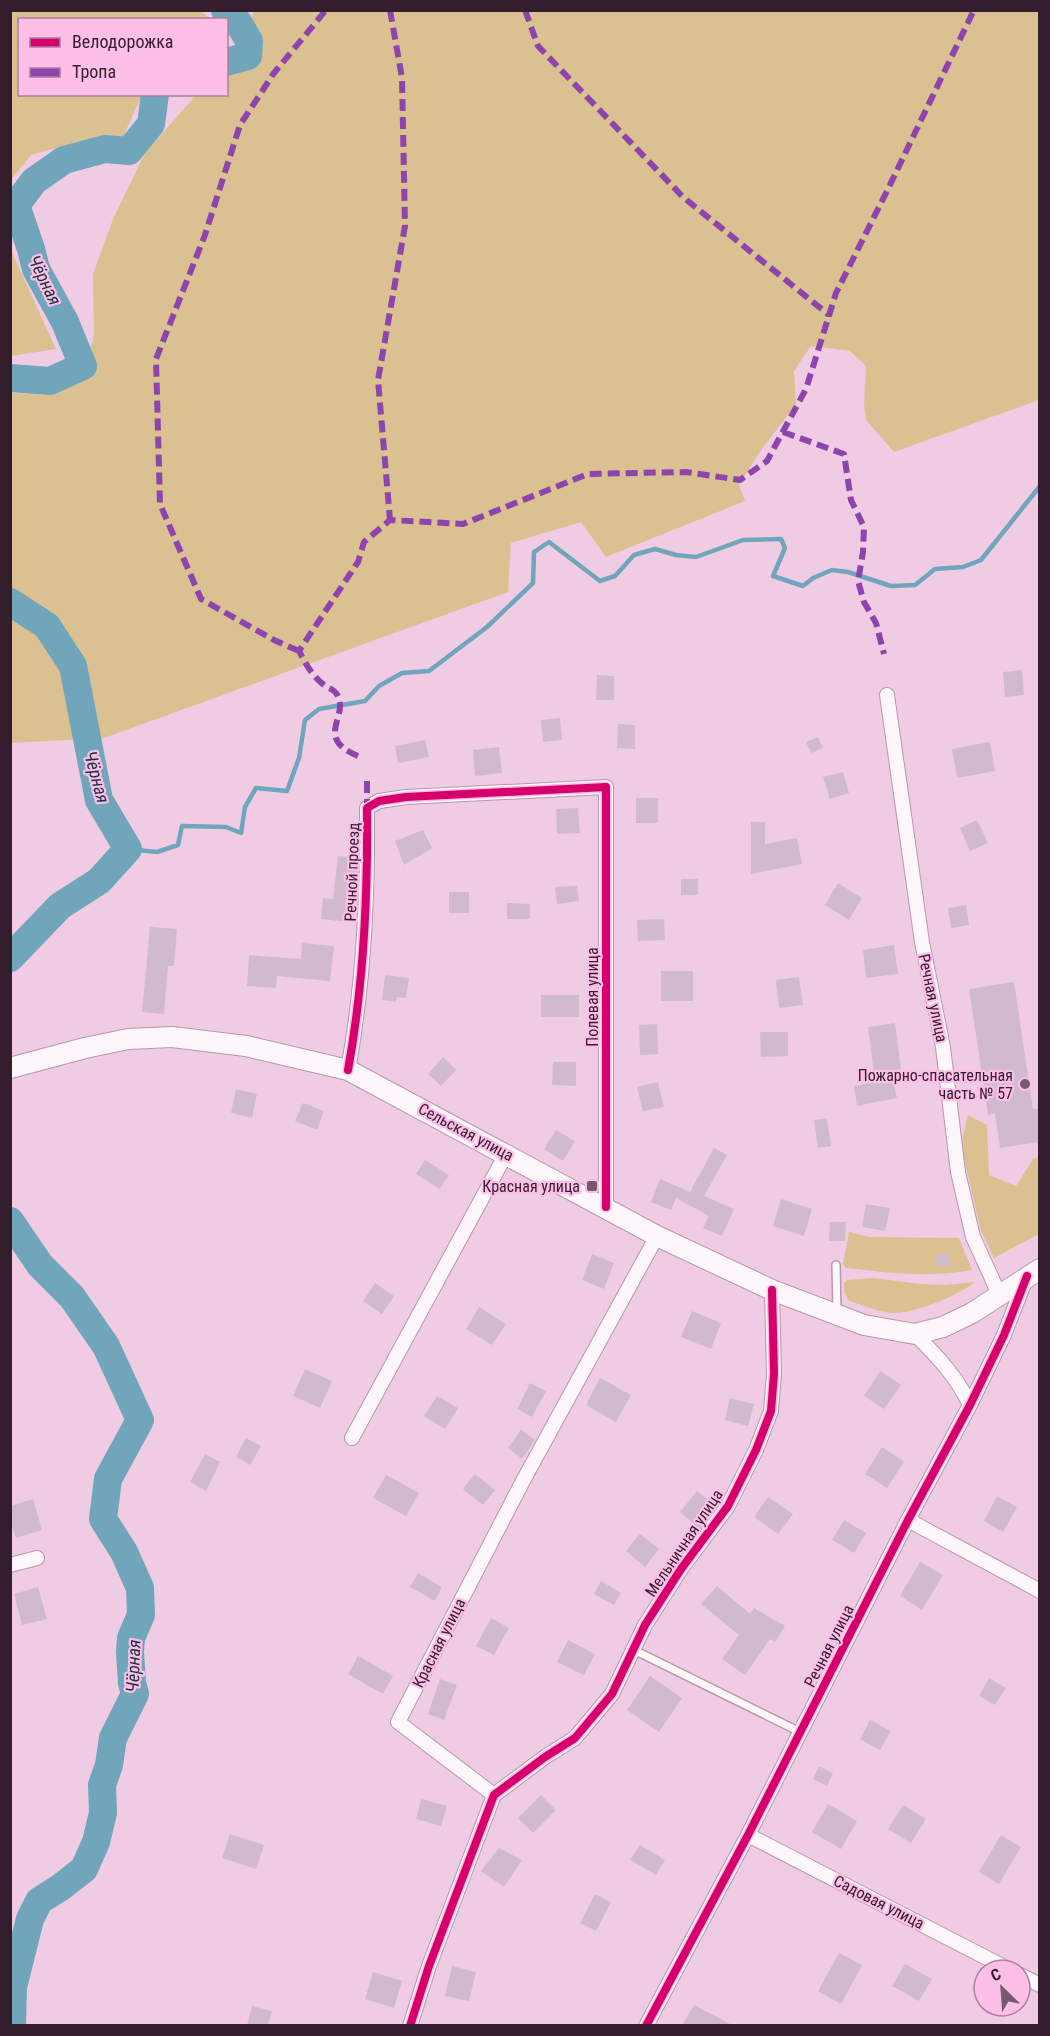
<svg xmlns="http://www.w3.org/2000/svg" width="1050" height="2036" font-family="'Roboto Condensed',sans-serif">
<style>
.green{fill:#dbc192}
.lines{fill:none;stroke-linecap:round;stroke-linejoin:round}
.stream{stroke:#70a5bc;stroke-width:4.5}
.river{stroke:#70a5bc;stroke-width:28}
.building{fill:#d2bace}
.lane-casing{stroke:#b499ab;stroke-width:10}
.street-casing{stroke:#b499ab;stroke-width:16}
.secondary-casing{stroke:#b499ab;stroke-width:22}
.lane{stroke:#fdf7fb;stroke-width:7}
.street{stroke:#fdf7fb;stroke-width:14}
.secondary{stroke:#fdf7fb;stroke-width:20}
.quiet{stroke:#8e44ad;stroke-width:6;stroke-dasharray:12 6;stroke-linecap:butt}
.cycleway-casing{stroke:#fdbee8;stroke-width:11}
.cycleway{stroke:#d6006c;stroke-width:8}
.poi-dot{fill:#755a6d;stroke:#fdbee8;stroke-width:2}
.labels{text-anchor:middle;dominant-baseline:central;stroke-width:4.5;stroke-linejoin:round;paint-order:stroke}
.street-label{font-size:16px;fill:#341d2d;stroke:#fdbee8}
.poi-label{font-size:16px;fill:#341d2d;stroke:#fdbee8;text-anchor:end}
.water-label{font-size:18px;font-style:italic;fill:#19343c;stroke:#fdbee8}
</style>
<rect width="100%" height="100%" fill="#efcce3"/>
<!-- green -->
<path class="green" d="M200,10L210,19L20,20V94L142,95L123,137L52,149L31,155L11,180V11Z
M253,11H1039V400L894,452L866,420L864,404L866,366L850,351L811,346L794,371L796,404L759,453L739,485L745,501L606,557L581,522L511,543L508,592L104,738L11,743V393L53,395L81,382L94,336L93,274L113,219L145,153L196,95L226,94L227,60L252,21Z
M11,250L56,349L11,356Z
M968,1115L987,1125L989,1175L1016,1186L1033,1159L1039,1157V1234L994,1258L981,1231L961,1146Z
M849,1232L870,1237L959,1238L972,1270C927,1278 890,1273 846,1268L843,1264Z
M874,1278L920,1284L945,1285L975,1282C960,1295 915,1313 895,1313C880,1313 863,1305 849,1301L844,1291V1283L847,1280Z"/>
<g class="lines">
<!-- stream -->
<path class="stream" d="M128,849L157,852L178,845L182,826L226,827L241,833L245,807L256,788L287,791L299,758L305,720L319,709L365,701L379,686L402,673L429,671L487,627L533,583L534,552L549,542L600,581L615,576L634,555L655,549L676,555L696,557L743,540L781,539L785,548L773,576L803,586L813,578L832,570L848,572L891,586L915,585L935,569L963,567L981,560L1040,486"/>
<!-- river -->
<path class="river" d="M225,10L238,22L249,41L248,56L226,62
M10,378L50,381L83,366L65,322L36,269L31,249L16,205L34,181L64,160L105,149L129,151L151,124L155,94
M10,602L47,626L73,666L99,800L128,849L99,881L60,906L10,958
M10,1221L40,1265L72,1297L106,1346L140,1420L108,1479L103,1519L124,1552L140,1588L141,1615L131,1638L130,1652L132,1683L135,1694L113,1738L109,1765L102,1785L103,1813L96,1842L84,1869L61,1887L39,1901L30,1919L13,1987L12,2026"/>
</g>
<!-- building -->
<path class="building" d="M1022,670L1024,695L1005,697L1003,672Z
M597,675L614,676V700H596Z
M560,718L562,740L543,742L541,720Z
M618,724L635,725V749L617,748Z
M818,737L823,748L811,753L806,742Z
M425,740L429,757L398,763L395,746Z
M990,742L995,771L957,778L952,749Z
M499,747L502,773L475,776L473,750Z
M843,772L849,793L830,799L823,777Z
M636,798H658V823H636Z
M578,808L580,833L557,834L556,809Z
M977,820L988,843L970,851L960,828Z
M751,822H765V844L797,838L802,864L751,874Z
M423,830L432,848L404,865L395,841Z
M338,856L358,858L357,880H352L347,922L321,919L323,898L333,899Z
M681,879H698V895H681Z
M838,883L862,898L849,920L825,905Z
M577,886L579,901L557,904L555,887Z
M449,892H469V913H449Z
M507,903L530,904V919H507Z
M966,905L969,925L951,928L948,908Z
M664,919L665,940L638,941L637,920Z
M150,927L177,929L174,966H168L164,1014L142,1012Z
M302,943L334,946L330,981L277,976L276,988L247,986L249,955L301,959Z
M894,945L898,974L866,978L863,950Z
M661,971H693V1001H661Z
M385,975L409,978L406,998L397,997L396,1002L382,1000Z
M799,977L803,1005L779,1008L776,980Z
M1014,982L1033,1109L1040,1108V1142L1000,1148L995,1113L988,1115L969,989Z
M541,995H579V1017H541Z
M895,1023L901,1069L891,1071L897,1098L857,1106L854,1086L875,1082L868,1027Z
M657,1024L658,1054L640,1055L639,1025Z
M760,1032H788V1056L761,1057Z
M443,1057L456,1070L441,1086L428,1074Z
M553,1062H576V1086L552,1085Z
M658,1082L664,1107L643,1111L637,1087Z
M236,1089L257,1094L252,1118L231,1113Z
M303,1103L324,1111L317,1130L295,1121Z
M827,1118L831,1146L818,1148L814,1120Z
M556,1130L575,1141L563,1161L544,1149Z
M714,1148L727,1155L704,1196L734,1209L722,1236L703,1228L709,1216L676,1198L671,1210L651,1202L660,1179L690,1192Z
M425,1160L449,1175L440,1189L416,1174Z
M781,1199L812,1209L804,1236L773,1226Z
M866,1204L890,1208L885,1231L862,1227Z
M830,1222H846L845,1241H829Z
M592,1254L614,1263L604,1289L582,1280Z
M949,1254V1266L937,1267L936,1255Z
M375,1283L394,1296L382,1314L363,1301Z
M479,1307L506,1324L492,1345L466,1329Z
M692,1311L721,1323L711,1349L681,1337Z
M305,1369L332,1381L320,1408L293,1396Z
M880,1371L901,1385L884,1409L864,1396Z
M600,1378L631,1395L616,1422L586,1405Z
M530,1383L546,1391L532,1417L517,1409Z
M437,1396L458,1408L445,1429L424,1416Z
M730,1398L754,1404L748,1426L725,1420Z
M521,1430L535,1440L522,1459L508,1448Z
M246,1438L261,1446L250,1465L236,1457Z
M882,1447L904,1462L887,1488L865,1474Z
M205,1454L220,1462L206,1491L190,1482Z
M475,1474L495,1490L483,1505L463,1489Z
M386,1475L419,1493L406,1516L373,1498Z
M697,1491L716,1507L700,1529L680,1512Z
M997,1496L1017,1507L1003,1532L984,1521Z
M768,1497L793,1514L778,1534L754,1517Z
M33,1499L42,1530L16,1538L10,1520V1506Z
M844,1520L866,1533L854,1553L832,1540Z
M640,1534L659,1549L645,1567L626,1551Z
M920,1562L943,1575L922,1610L900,1596Z
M418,1573L442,1587L435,1601L410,1587Z
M601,1581L621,1593L614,1605L594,1594Z
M717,1586L750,1614L754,1608L785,1626L775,1642L770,1639L745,1675L722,1659L739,1635L701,1604Z
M38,1587L47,1619L22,1625L14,1594Z
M491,1618L509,1628L494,1655L476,1646Z
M568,1640L595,1654L584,1675L557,1662Z
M358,1656L393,1676L383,1694L348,1674Z
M650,1676L682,1698L659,1732L627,1710Z
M989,1678L1006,1688L995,1705L979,1696Z
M440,1679L457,1685L444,1720L428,1714Z
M870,1720L891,1731L880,1750L860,1739Z
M819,1766L833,1773L827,1786L813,1779Z
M541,1795L556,1810L533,1833L518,1818Z
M421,1799L447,1806L441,1826L416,1819Z
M828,1804L857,1821L841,1849L812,1832Z
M903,1805L926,1819L911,1843L888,1829Z
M230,1834L264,1845L256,1869L222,1858Z
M1001,1835L1021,1847L999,1884L979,1872Z
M640,1845L665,1860L656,1875L630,1860Z
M499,1848L522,1860L504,1887L481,1871Z
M595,1894L611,1902L596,1931L580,1923Z
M839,1953L862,1965L841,2004L818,1991Z
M905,1964L932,1979L919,2001L892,1986Z
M452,1966L476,1972L469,2001L445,1996Z
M373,1972L402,1981L394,2008L365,1999Z
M694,2005L732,2025H682Z
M252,2006L272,2011L268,2025H247Z"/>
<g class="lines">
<defs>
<path id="lane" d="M836,1265L837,1313
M634,1650L800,1732"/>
<path id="street" d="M887,695L922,942L943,1047L958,1172L973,1237L999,1294
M348,1070C364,983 368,895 367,808L379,801L406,797L606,787V1207
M915,1334C937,1356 957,1377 970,1405
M352,1438L506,1154
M908,1520L1040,1591
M10,1565L37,1558
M494,1795L398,1722L524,1479L657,1236
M748,1835L1010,1970
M1020,1975L1040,1985
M410,2026L429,1966L494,1795L545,1757L575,1738L612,1694L645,1625L681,1569L728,1506L756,1450L771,1411L774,1374L772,1290
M646,2026L748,1835L908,1520L970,1405L1004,1335L1027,1276"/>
<path id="secondary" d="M10,1068L85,1048L128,1039L172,1037L246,1046L348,1070L657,1236L772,1290L864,1325L915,1334L943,1327L972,1313L1040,1269"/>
</defs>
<!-- lane casing -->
<use href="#lane" class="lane-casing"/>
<!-- street casing -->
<use href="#street" class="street-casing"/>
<!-- secondary casing -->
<use href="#secondary" class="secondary-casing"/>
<!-- lane -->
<use href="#lane" class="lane"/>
<!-- street -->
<use href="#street" class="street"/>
<!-- secondary -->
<use href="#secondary" class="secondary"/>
<!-- quiet -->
<path class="quiet" d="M390,10L402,78L405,226L378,380L390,520
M525,10L538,46L683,197L829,315
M783,432L844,454L851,500L864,527L863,552L858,581L864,602L876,623L884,654
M299,651L274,640L201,599L160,504L156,359L205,235L240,125L274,73L326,10
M358,756C312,737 352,715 336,693C333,689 328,688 324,685C312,676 306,664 299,651L358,562L364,542L390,520L463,524L588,474L686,472L740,480L767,461L806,389L836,293L887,191L974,10
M367,781V808"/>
<defs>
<path id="cycleway" d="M348,1070C364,983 368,895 367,808L379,801L406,797L606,787V1207
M410,2026L429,1966L494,1795L545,1757L575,1738L612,1694L645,1625L681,1569L728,1506L756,1450L771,1411L774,1374L772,1290
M646,2026L748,1835L908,1520L970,1405L1004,1335L1027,1276"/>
</defs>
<!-- cycleway casing -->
<use href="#cycleway" class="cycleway-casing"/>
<!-- cycleway -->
<use href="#cycleway" class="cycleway"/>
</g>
<!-- markers -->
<g class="poi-dot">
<circle cx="1025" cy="1084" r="6"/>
<rect x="586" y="1180" width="12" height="12" rx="3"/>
</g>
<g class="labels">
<!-- street labels -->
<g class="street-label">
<text transform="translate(352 872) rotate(-88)">Речной проезд</text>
<text transform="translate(592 997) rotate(-90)">Полевая улица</text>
<text transform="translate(933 998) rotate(78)">Речная улица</text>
<text transform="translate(466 1132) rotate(28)">Сельская улица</text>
<text transform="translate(684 1543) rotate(-56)">Мельничная улица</text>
<text transform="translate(439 1643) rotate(-63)">Красная улица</text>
<text transform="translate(829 1646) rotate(-63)">Речная улица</text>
<text transform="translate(879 1902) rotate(27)">Садовая улица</text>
</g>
<!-- poi labels -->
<g class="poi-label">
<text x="1013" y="1075">Пожарно-спасательная<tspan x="1013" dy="18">часть № 57</tspan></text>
<text x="580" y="1186">Красная улица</text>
</g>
<!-- water labels -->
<g class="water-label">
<text transform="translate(45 280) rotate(64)">Чёрная</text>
<text transform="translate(97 777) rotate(75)">Чёрная</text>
<text transform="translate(133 1666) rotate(-88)">Чёрная</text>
</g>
</g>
<!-- border -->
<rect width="1050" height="2036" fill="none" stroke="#341d2d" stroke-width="24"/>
<!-- legend -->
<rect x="18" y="18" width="210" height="78" fill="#fdbee8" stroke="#ad7e9d" stroke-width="1.5"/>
<rect x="30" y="38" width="30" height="9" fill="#d6006c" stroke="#ad7e9d" stroke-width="1.5"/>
<text x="72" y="48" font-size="18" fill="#341d2d">Велодорожка</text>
<rect x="30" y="68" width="30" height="9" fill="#8e44ad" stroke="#ad7e9d" stroke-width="1.5"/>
<text x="72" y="78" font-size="18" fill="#341d2d">Тропа</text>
<!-- north arrow -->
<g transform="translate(1002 1988) rotate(335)"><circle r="28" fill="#fdbee8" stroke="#ad7e9d" stroke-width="1.5"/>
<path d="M0-4.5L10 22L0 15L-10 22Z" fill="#755a6d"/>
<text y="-9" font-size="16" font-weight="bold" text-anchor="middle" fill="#341d2d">С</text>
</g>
</svg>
